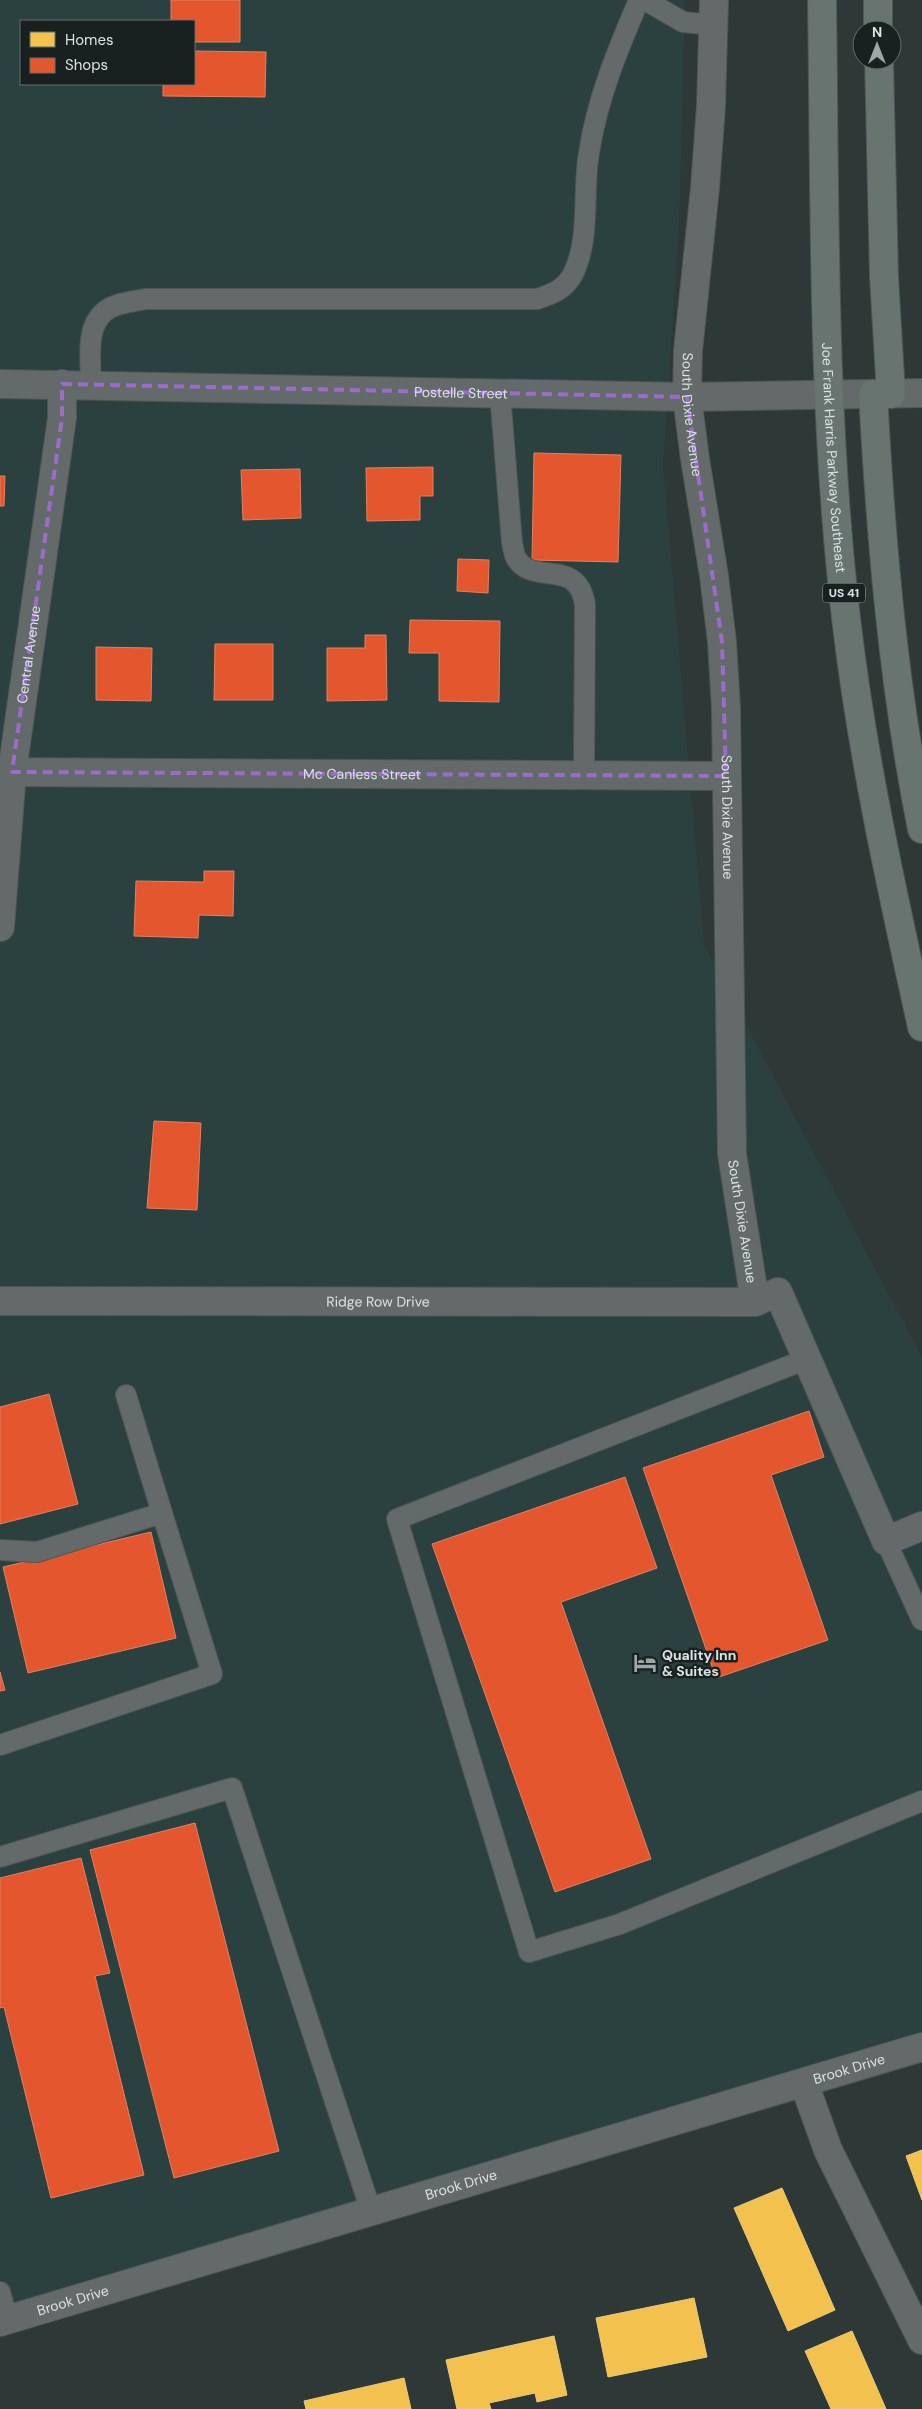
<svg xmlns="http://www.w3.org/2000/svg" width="922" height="2409" font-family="'DM Sans',sans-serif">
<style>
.built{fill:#2a4140;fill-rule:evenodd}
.homes{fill:#f2c14e;stroke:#eacb7a}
.shops{fill:#e4572e;stroke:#e18164}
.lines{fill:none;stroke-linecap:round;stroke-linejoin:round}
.service-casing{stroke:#4d5655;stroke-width:22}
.minor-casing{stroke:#4d5655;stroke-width:30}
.primary-casing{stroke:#4d5655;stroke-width:30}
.service{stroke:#646a6a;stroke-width:20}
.minor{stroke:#646a6a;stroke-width:28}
.primary{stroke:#67746f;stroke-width:28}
.marked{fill:none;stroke:#9c6ccb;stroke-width:4;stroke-dasharray:10 6;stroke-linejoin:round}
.labels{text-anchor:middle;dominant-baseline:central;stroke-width:5;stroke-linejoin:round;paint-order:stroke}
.shield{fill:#192120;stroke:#9fa9a8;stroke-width:1}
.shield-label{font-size:12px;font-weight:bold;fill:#d9e3e2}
.street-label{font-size:14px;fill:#d9e3e2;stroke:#192120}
.poi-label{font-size:14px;font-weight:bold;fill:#d9e3e2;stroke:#192120;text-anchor:start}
</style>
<rect width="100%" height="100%" fill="#2e3836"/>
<!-- built -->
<path class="built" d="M0,0H685L679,229L663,465L704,945L922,1357V2056L804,2083L0,2306ZM21,21H194V84H21Z"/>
<!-- homes -->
<path class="homes" d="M922,2150V2200L906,2156Z
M782,2188L835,2310L788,2331L734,2208Z
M694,2298L707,2357L608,2377L596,2318Z
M852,2331L886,2409H831L805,2351Z
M554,2336L567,2395L537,2402L535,2393L489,2403L491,2409H457L446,2360Z
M404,2378L411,2409H306L304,2401Z"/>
<!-- shops -->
<path class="shops" d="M171,0H240V42H194V21H171Z
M194,51L266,52L265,97L163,96V84H194Z
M534,453L621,455L618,562L532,560Z
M433,467V496H420V520L367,521L366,468Z
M300,469L301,518L243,520L241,470Z
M0,476H5L4,506H0Z
M458,559L489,560L488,593L457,591Z
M410,620L500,621L499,702L439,701V653H409Z
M365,635H386L387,700L327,701V648H365Z
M215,644H273V700H214Z
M96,647L152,648L151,701L96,700Z
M204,871H234L233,916L199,915L198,938L134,936L136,881L204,882Z
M154,1121L201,1123L197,1210L147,1208Z
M49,1394L78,1504L0,1524V1407Z
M809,1411L824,1457L771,1475L828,1640L716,1678L643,1468Z
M625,1477L657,1568L561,1602L651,1859L555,1892L432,1544Z
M151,1532L176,1638L28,1673L3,1567Z
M0,1672L5,1690L0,1691Z
M195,1823L279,2151L174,2178L90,1850Z
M81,1858L110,1973L95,1976L144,2175L51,2198L4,2007L0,2008V1878Z"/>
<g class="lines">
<defs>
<path id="service" d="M645,0L683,22L713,25
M91,384C91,362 85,328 104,312C114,303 132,302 145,299H537C553,294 565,289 573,274C591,238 582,191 589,153C597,99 618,49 639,0
M500,393L512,543C513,547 514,554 516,558C533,587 578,556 585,605L584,775
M807,1359L397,1519L529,1952L620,1924L922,1801
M126,1395L162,1513
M886,1541L922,1620
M0,1550L37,1552L162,1513L212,1674L0,1745
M0,1857L232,1788L371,2211
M0,2292L8,2319"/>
<g id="minor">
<path id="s1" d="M714,0L711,106L705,188L688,351L687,397L695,459L714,576L722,642L726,708L732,1154L755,1302L778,1292L886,1541L922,1526"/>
<path id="s2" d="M0,384L687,397L922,393"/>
<path id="s3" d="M0,772L726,776"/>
<path id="s4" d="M0,927L12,772L62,418V384"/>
<path id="s5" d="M0,1301L755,1302"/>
<path d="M804,2083L828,2150L922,2340"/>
<path id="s6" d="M0,2322L922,2047"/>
</g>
<g id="primary">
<path id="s7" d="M822,0C825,206 822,413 846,618C862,756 892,891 922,1027"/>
<path d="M878,0V30"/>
<path d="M879,60L884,277L891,394"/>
<path d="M873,394C881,540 893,685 922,829"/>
</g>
</defs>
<!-- service casing -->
<use href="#service" class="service-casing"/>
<!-- minor casing -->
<use href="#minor" class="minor-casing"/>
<!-- primary casing -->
<use href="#primary" class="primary-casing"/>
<!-- service -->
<use href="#service" class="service"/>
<!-- minor -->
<use href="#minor" class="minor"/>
<!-- primary -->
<use href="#primary" class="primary"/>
</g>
<!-- marked area -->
<path class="marked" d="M62,384L687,397L722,642L726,776L12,772L62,418Z"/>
<!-- icons -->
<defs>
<symbol id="hotel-bare" viewBox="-9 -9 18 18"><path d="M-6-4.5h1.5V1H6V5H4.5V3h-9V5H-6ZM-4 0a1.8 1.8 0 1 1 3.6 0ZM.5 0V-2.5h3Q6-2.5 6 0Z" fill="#9da7a6" stroke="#192120" stroke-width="2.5" paint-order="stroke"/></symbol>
</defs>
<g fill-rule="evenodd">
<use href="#hotel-bare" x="629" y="1647" width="32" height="32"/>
</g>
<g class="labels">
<!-- shield labels -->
<rect class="shield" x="823" y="583.5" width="42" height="19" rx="4"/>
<g class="shield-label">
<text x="844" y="593">US 41</text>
</g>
<!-- street labels -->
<g class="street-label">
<text stroke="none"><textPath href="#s2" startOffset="461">Postelle Street</textPath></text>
<text stroke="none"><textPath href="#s1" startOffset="416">South Dixie Avenue</textPath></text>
<text stroke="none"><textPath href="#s7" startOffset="458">Joe Frank Harris Parkway Southeast</textPath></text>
<text stroke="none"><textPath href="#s4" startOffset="274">Central Avenue</textPath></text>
<text stroke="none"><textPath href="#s3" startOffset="362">Mc Canless Street</textPath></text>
<text stroke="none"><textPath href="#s1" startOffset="821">South Dixie Avenue</textPath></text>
<text stroke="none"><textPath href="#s1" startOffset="1226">South Dixie Avenue</textPath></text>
<text stroke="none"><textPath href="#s5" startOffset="378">Ridge Row Drive</textPath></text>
<text stroke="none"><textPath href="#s6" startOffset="886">Brook Drive</textPath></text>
<text stroke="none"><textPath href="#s6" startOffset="481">Brook Drive</textPath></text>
<text stroke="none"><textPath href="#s6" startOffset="76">Brook Drive</textPath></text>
</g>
<!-- poi labels -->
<g class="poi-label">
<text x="662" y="1655">Quality Inn<tspan x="662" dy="16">&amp; Suites</tspan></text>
</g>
</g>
<!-- legend -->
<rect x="20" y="20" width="175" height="65" fill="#192120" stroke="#666f6e"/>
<rect x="30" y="32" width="25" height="15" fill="#f2c14e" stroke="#666f6e"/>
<text x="65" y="45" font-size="15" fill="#d9e3e2">Homes</text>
<rect x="30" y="58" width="25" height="15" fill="#e4572e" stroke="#666f6e"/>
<text x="65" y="70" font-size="15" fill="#d9e3e2">Shops</text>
<!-- north arrow -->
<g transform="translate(877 45)"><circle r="24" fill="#192120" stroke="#666f6e"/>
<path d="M0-4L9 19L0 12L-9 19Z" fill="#9da7a6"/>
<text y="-8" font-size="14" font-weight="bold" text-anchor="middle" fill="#d9e3e2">N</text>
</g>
</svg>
